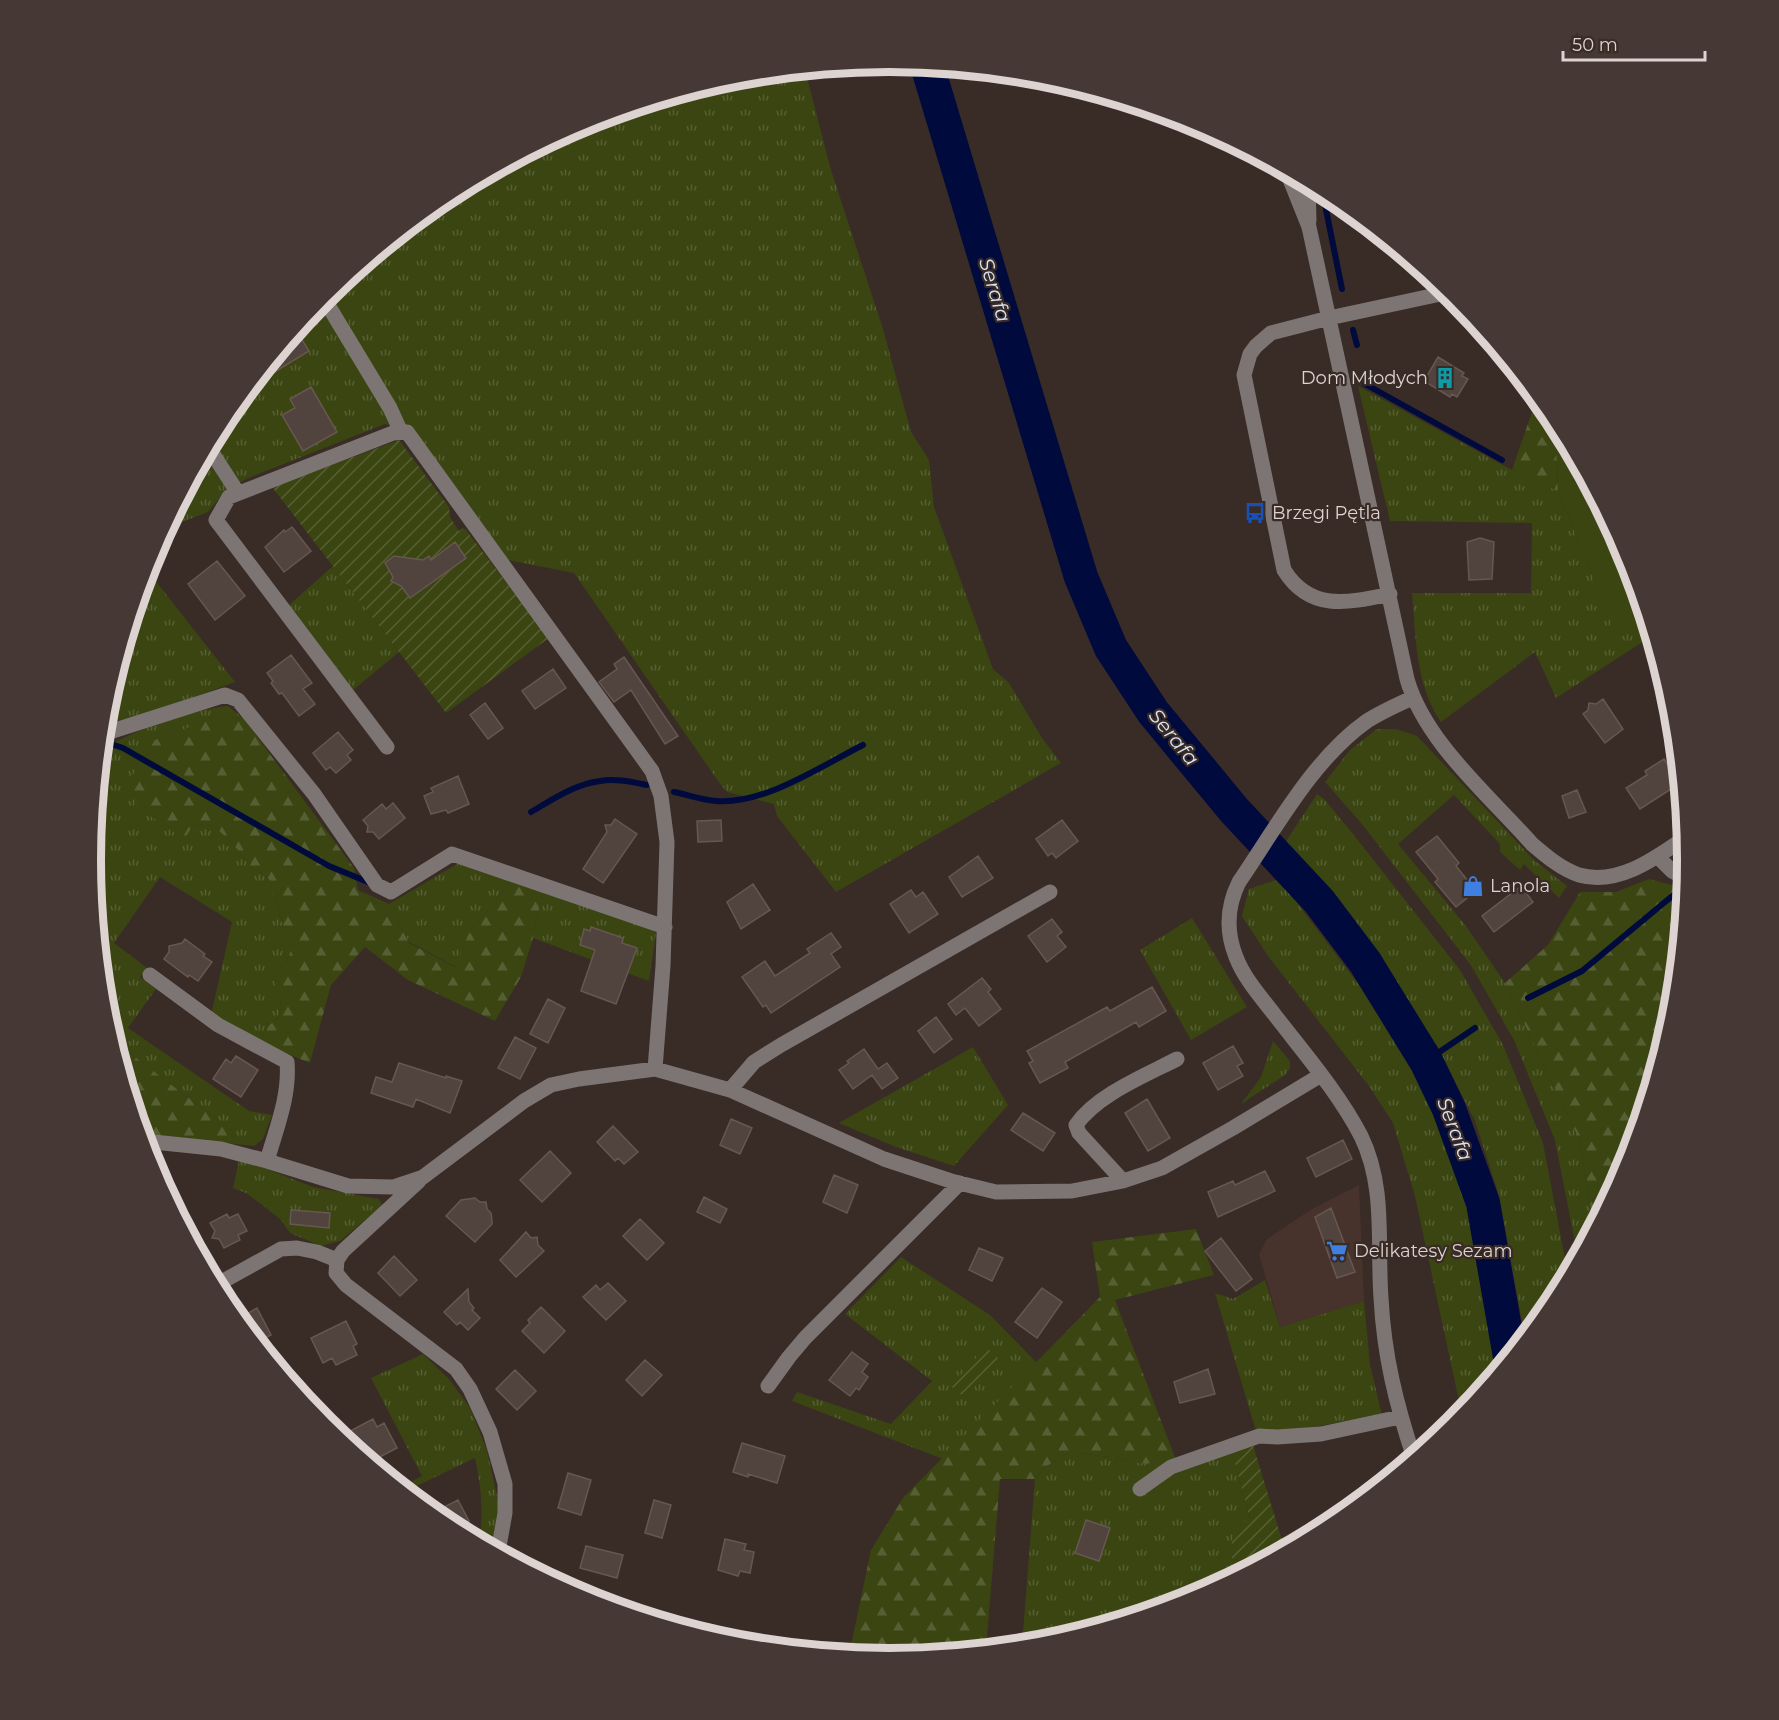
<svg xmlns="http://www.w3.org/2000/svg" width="1779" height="1720" font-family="Montserrat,sans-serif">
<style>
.built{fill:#48332c}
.grass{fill:url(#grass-tufts)}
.forest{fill:url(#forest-firs)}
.garden{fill:url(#garden-furrows)}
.pitch{fill:#3a4511}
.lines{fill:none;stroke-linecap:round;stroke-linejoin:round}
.stream{stroke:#000a3d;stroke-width:6}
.river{stroke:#000a3d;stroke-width:34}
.building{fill:#51433d;stroke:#675751;stroke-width:1.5}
.minor{stroke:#7d7573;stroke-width:15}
.labels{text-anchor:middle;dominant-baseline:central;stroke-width:4.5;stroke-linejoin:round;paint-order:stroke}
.poi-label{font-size:18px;fill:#ddd3d0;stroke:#392b26;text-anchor:start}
.water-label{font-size:20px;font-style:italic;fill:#dae3f4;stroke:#392b26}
.rim{fill:none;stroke:#ddd3d0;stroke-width:8}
</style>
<defs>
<pattern id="grass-tufts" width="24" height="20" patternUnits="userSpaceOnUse" patternTransform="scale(1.5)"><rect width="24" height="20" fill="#3a4511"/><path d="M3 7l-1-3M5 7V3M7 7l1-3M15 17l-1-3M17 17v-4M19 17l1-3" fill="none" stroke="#565f33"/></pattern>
<pattern id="forest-firs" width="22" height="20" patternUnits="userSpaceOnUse" patternTransform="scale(1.5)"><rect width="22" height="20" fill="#3a4511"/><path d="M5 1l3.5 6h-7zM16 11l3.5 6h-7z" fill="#565f33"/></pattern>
<pattern id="garden-furrows" width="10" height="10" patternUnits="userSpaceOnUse" patternTransform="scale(1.5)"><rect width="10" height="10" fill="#3a4511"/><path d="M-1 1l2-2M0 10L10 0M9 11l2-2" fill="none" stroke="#565f33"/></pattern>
</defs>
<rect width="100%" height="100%" fill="#392b26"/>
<!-- built -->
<path class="built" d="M1359,1185L1364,1301L1280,1327L1259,1254L1267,1239L1312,1209Z"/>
<!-- grass -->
<path class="grass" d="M805,70L831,170L883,329L911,432L929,460L934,507L993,669L1009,683L1042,738L1061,763L836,892L777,816L774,804L727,792L718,781L574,573L503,559L412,431L385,424L246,479L226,490L208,512L166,528L226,416L325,295L446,196L584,122L734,77Z
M1358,386L1512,470L1558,491L1617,636L1647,620L1652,636L1556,698L1535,652L1441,722C1415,684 1416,637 1412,593H1531L1532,523L1390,521Z
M333,566L399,652L353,690L289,605Z
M147,570L235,682L150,713L104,724L106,704Z
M228,706L244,719L219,716L194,824L214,826L233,844L253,869L269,879L284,929L294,943L287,960L273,979L281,999L279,1017L266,1028L261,1043L211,1015L232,922L160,877L114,943L147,968L140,977L156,989L128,1028L249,1111L272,1115L263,1139L254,1146L236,1144L232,1131L131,1054L120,1060L106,1015L91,860L102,750C129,731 196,709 228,706Z
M1377,729H1396L1417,736L1534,860L1567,886L1559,898L1524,864L1520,870L1500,852V844L1454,795L1398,844L1466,926L1505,983L1580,1141L1594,1228L1578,1258L1555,1140L1514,1040L1470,964L1362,824L1325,782L1350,750Z
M1317,794L1324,799L1353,834L1460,970L1503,1045L1543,1143L1568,1275L1553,1304L1525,1339L1499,1195L1475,1121L1437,1046L1358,928L1281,849Z
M459,863L511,881L468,935L456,967L409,942L395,916L358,890L389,904Z
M1279,879L1396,1034L1442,1129L1478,1220L1501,1367L1462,1415L1415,1196L1393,1123L1369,1086L1268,956L1242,916L1249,889Z
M543,891L650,927L656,933L649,981L533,938Z
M1192,918L1247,1007L1191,1040L1140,950Z
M1273,1041L1290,1061V1068L1285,1075L1241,1104L1261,1077Z
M973,1047L1008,1105L954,1166L896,1147L839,1123Z
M239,1160L254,1164L313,1187L379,1199L382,1204L377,1210L340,1241L321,1246L290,1233L280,1219L261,1204L246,1193L233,1188Z
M901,1257L990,1315L1037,1363L943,1459L792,1401L797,1392L891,1424L932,1381L845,1314Z
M1265,1280L1280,1327L1364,1301L1370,1365L1382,1415L1307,1428L1262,1432L1255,1428L1215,1293L1233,1299Z
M423,1354L449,1379L470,1408L487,1450L499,1506L491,1548L479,1542C484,1513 481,1486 475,1458L406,1491L401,1487L422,1476L371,1378Z
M1069,1452L1110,1457L1145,1464L1232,1452L1250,1519L1230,1557L1252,1567L1195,1598L1045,1643L1022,1645L1035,1479L1047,1466Z"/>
<!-- forest -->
<path class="forest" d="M1540,400L1554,417L1560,429L1556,434L1558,491L1512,470L1533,409Z
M219,716L244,719L354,868L358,890L395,916L409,943L455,967L468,935L511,881L543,891L533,938L521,977L495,1021L408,980L365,947L331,985L310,1063L261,1043L266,1028L279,1017L281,999L273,979L287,960L294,943L284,929L269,879L253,869L233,844L214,826L194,824L184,839L137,807L129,781L155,740Z
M1649,879L1672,885L1685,891L1673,1016L1627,1166L1594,1228L1580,1141L1505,983L1548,945L1580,892H1616Z
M131,1054L232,1131L236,1144L142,1133L120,1060Z
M1196,1229L1214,1275L1115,1300L1176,1460L1145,1464L1110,1457L1069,1452L1047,1466L1035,1479H1000L986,1649L889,1658L849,1655L871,1550L903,1498L1100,1297L1092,1242Z"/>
<!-- garden -->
<path class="garden" d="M399,440L449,507L450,517L459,531L463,528L466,530L549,638L446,713L272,487Z
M986,1347L999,1359L965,1398L951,1386Z
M1253,1445L1285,1550L1252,1567L1230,1557L1234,1527L1250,1519L1232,1452Z"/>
<!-- pitch -->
<path class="pitch" d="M1560,429L1627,555L1647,620L1617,637L1558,491L1556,434Z"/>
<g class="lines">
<!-- stream -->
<path class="stream" d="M1322,190L1342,289
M1353,330L1357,345
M1365,384L1502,460
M102,745L108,743L123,748L329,866L368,882
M674,792C688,795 702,800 716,801C764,805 821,766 863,745
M531,812C552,800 575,784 600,781C615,778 632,782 647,785
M1528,998L1582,971L1683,887
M1426,1061L1475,1028"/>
<!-- river -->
<path class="river" d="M927,65L1081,577L1111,648L1153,712L1234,810L1319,901L1365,962L1426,1061L1449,1109L1483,1203L1510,1357"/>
</g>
<!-- building -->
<path class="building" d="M296,330L309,351L255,384L254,382Z
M1438,357L1464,373L1462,376L1468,379L1457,397L1452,394L1450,397L1424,381Z
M311,387L337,432L303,451L282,415L295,408L290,399Z
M292,527L311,551L284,572L265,547L284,530L285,532Z
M1480,538L1494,542L1492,579L1469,580L1467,542Z
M455,542L466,558L410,598L401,586L391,581L393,577L385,563L394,556L423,560L429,556L431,560Z
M217,561L245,596L215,620L188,584Z
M291,655L312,683L303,689L315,704L299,716L282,693L279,694L271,683L273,681L267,673Z
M624,657L678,736L665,744L631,690L614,702L599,682L617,669L614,664Z
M553,669L566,688L535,709L522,691Z
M1603,699L1623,729L1605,743L1583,714L1588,710L1589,703L1596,704Z
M485,703L503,728L488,739L470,715Z
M338,732L353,750L347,755L351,760L336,773L330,767L326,770L313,753Z
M1664,759L1679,784L1640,809L1626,788L1647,775L1645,771Z
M458,776L469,804L448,813L446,810L431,814L424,796L433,792L431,788Z
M1577,790L1586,812L1569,818L1562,796Z
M393,803L405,818L379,839L373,832H367L368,826L363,820L382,804L386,809Z
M615,819L637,834L603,883L583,869L607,832L605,825H611Z
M721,820L722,841L698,842L697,821Z
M1062,820L1078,841L1056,858L1052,853L1048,856L1036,839Z
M1437,836L1459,863L1456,866L1476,891L1456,907L1435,882L1438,879L1416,852Z
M978,856L993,878L962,897L949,877Z
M753,884L770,910L741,929L727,902Z
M1521,886L1533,902L1494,932L1482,916Z
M911,890L916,897L923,892L938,914L909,933L890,904Z
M1052,919L1062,932L1057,936L1066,947L1047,962L1028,936Z
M591,927L623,938L622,943L637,948L616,1004L581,991L595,950L580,945L584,929L590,931Z
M831,933L841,947L831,954L840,967L771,1013L766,1005L763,1007L742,977L765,961L775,976L810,953L807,949Z
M185,939L205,954L203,956L212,962L198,981L189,975L188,977L164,959L169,952V946L182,943Z
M982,978L991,989L988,992L1001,1009L979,1026L965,1008L956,1015L948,1004Z
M1152,987L1166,1011L1139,1027L1136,1022L1065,1062L1068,1068L1040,1083L1029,1063L1033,1061L1027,1051L1107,1007L1110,1011Z
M548,999L565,1008L548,1043L530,1034Z
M936,1017L952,1039L934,1053L918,1031Z
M515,1037L536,1048L520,1079L498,1068Z
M1233,1046L1243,1063L1237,1066L1243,1076L1218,1090L1203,1063Z
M864,1049L878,1069L887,1063L898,1078L882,1089L872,1075L853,1089L839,1070L849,1063L847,1061Z
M236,1056L258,1070L241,1097L213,1079L226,1059L231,1063Z
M399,1063L446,1078V1076L462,1081L450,1113L416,1099L413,1107L371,1093L376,1077L392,1082Z
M1147,1099L1170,1138L1148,1151L1125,1113Z
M1023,1113L1055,1133L1043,1151L1011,1130Z
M731,1119L752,1128L740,1154L720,1145Z
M613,1126L638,1152L624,1164L618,1158L615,1161L597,1142Z
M1343,1140L1352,1159L1316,1177L1307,1158Z
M550,1151L571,1173L542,1202L520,1180Z
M1265,1171L1275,1191L1218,1217L1208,1192L1233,1181L1235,1185Z
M834,1175L858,1185L847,1213L823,1202Z
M704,1197L727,1209L720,1223L697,1212Z
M475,1198L480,1202H486L487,1209L491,1213L492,1221V1224L475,1242L446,1216L461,1200Z
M1331,1208L1355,1272L1337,1278L1315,1217Z
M291,1210L330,1213L329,1228L290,1224Z
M227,1214L229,1218L238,1214L247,1231L238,1235L240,1240L224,1248L219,1239L212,1238L215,1231L210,1223Z
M640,1219L664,1243L647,1260L623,1236Z
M526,1232L531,1238L537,1237L538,1245L544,1251L516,1277L500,1260Z
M1221,1238L1252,1279L1236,1291L1205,1251Z
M979,1248L1003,1258L992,1281L969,1270Z
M394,1256L417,1280L400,1296L378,1273Z
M608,1283L626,1301L606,1320L583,1297L596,1285L600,1290Z
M1042,1288L1062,1302L1037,1338L1015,1322Z
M468,1289L469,1302L474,1308L472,1310L480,1318L468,1330L460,1322L457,1325L444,1312Z
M541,1307L565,1331L544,1353L522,1331L530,1323L528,1320Z
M257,1308L271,1335L257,1342L238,1319Z
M346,1321L357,1344L353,1346L357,1355L336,1365L332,1358L323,1363L311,1338Z
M852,1352L868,1364L862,1372L868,1377L859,1390L856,1388L850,1396L829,1380Z
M645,1360L662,1375L642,1396L626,1380Z
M1208,1369L1215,1394L1180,1403L1174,1382Z
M515,1370L536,1391L517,1410L496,1389Z
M373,1419L377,1427L384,1423L397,1448L370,1462L339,1437Z
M742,1443L785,1456L777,1483L748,1474V1477L733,1472Z
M568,1473L591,1480L581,1515L558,1508Z
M458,1500L469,1521L455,1529L432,1513Z
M654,1500L671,1505L662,1538L645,1533Z
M1086,1520L1110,1528L1099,1561L1075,1553Z
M725,1539L746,1544L744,1550L754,1552L750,1573L740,1571L738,1576L718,1570Z
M586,1546L623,1555L617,1578L580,1568Z"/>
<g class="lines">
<!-- minor -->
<path class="minor" d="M1287,172L1309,227L1407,679C1425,742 1489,795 1532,844C1546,856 1561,869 1579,875C1618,886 1656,858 1686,837
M1308,183L1309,221
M323,297L390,408L401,432
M209,448L238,493
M1390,594C1348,603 1310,612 1284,570L1244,375L1250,354L1256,346L1271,333L1329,318L1450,292
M1412,698C1397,705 1381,712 1367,721C1313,759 1276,828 1239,882C1227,906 1226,932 1236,957C1244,978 1260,996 1274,1014C1304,1053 1338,1092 1361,1136C1386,1187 1377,1243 1381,1298C1384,1355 1396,1404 1414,1458
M103,734L225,695L238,700L314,794L377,885L391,892L452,854L665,927
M387,747L216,520L229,497L393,433L407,432L652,771L661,796L667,842L663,966L655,1069
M1658,857L1672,871L1686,878
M150,975L218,1025L287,1062C290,1096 276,1129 267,1161
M730,1090L754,1062L781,1045L1050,892
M144,1141L221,1149L267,1161L348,1186L393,1187L423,1177L524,1101L551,1085L579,1079L655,1069L730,1090L884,1159L951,1181L996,1192L1072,1191L1123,1181L1162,1168L1233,1128L1321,1075
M419,1181L343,1251L337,1260L336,1273L346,1285L456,1369L470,1389L490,1432L505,1484V1513L498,1552
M1123,1181L1079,1133L1076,1125C1097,1095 1144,1076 1177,1059
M216,1285L281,1249L297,1248L317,1252L337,1260
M768,1386L789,1357L805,1338L960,1183
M1140,1489L1171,1467L1259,1436L1277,1437L1321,1434L1400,1417"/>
</g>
<!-- icons -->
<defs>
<symbol id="building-bare" viewBox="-9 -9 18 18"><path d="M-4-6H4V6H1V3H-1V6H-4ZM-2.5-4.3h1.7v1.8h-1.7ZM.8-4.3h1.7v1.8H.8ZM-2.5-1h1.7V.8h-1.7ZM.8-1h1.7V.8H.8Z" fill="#0f9aa8" stroke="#392b26" stroke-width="2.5" paint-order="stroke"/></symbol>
<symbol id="bus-bare" viewBox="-9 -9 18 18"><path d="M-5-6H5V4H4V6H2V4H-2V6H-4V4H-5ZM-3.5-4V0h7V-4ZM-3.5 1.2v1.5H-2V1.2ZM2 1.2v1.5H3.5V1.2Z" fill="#1a4fb4" stroke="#392b26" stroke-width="2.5" paint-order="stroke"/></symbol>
<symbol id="shop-bare" viewBox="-9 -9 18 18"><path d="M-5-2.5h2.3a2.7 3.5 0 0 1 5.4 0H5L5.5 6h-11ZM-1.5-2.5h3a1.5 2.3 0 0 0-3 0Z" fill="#3f7fe0" stroke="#392b26" stroke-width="2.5" paint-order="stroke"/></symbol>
<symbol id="supermarket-bare" viewBox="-9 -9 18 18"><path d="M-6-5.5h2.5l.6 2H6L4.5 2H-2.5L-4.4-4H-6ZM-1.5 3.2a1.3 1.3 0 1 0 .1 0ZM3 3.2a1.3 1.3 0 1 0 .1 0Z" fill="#3f7fe0" stroke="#392b26" stroke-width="2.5" paint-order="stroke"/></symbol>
</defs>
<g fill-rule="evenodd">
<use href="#building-bare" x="1430" y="363" width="30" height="30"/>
<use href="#bus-bare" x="1240" y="498" width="30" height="30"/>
<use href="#shop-bare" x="1458" y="871" width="30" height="30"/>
<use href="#supermarket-bare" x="1322" y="1236" width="30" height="30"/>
</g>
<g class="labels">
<!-- poi labels -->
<g class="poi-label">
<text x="1428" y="378" text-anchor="end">Dom Młodych</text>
<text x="1272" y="513">Brzegi Pętla</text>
<text x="1490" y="886">Lanola</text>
<text x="1354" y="1251">Delikatesy Sezam</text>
</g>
<!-- water labels -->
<g class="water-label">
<text transform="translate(995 290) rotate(73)">Serafa</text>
<text transform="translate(1174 737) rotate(51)">Serafa</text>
<text transform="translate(1455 1129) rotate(69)">Serafa</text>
</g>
</g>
<!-- crop -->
<path d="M0 0H1779V1720H0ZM101 860a788 788 0 1 1 1576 0a788 788 0 1 1-1576 0Z" fill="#463834" fill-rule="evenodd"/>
<path class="rim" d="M101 860a788 788 0 1 1 1576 0a788 788 0 1 1-1576 0Z"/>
<!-- scale -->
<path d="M1563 51v9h142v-9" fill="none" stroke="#ddd3d0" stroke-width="3"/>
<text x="1572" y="51" font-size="18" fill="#ddd3d0" stroke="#392b26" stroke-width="4.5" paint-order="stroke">50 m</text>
</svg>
